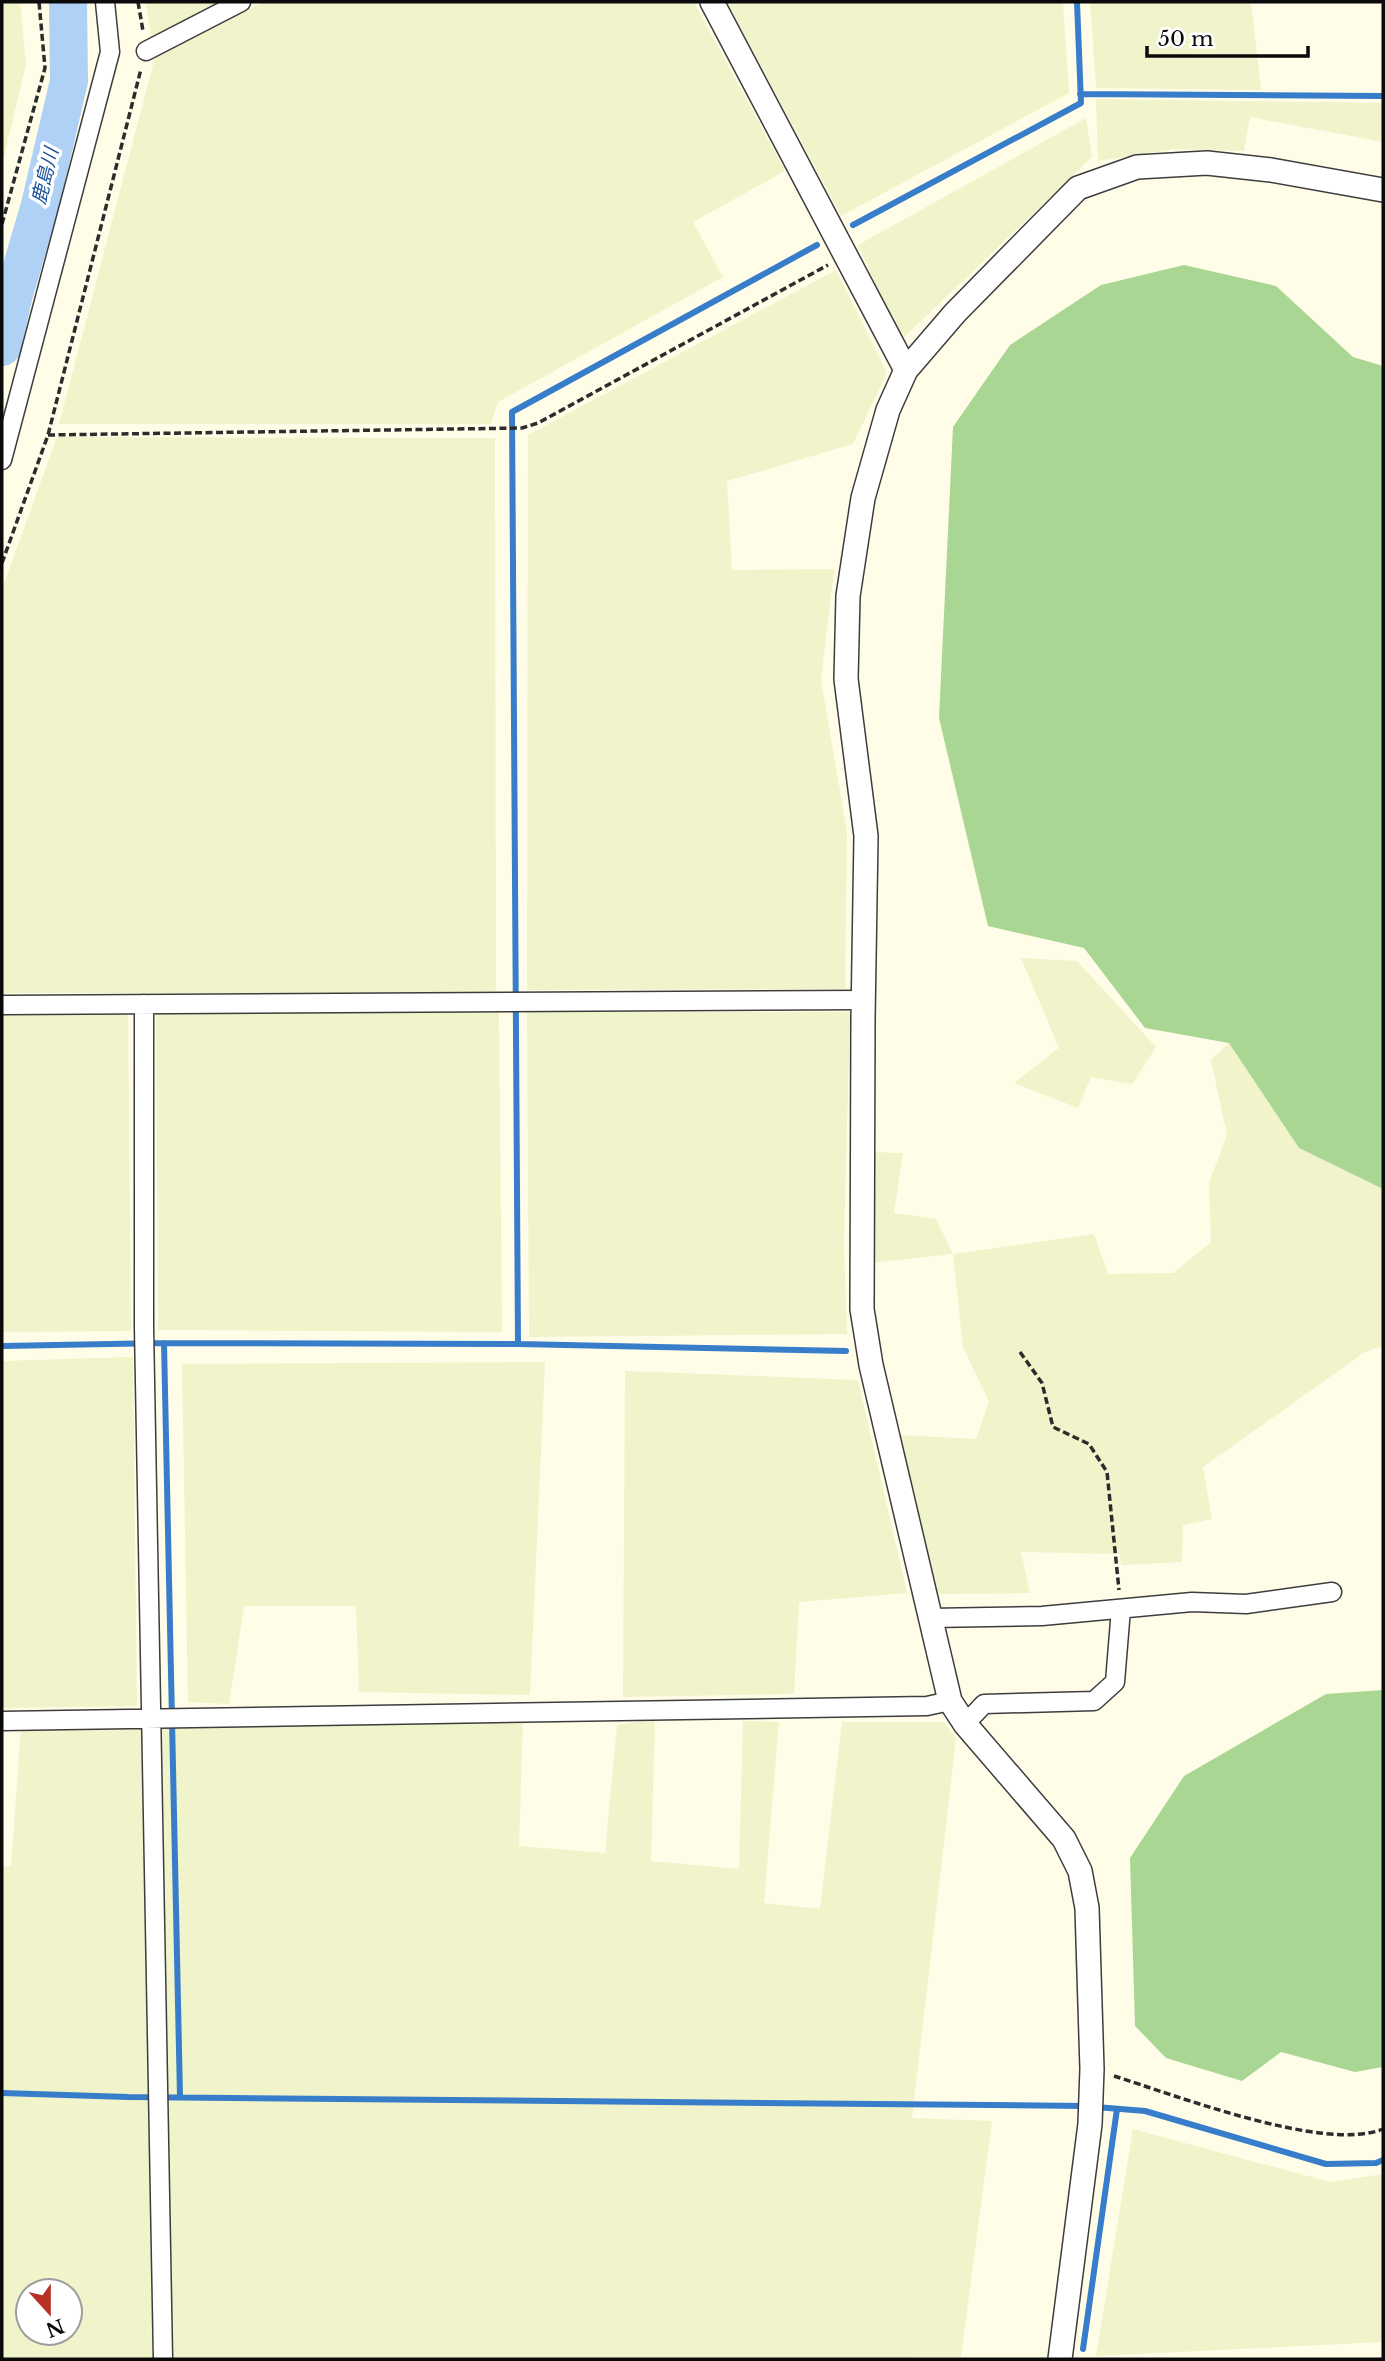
<svg xmlns="http://www.w3.org/2000/svg" width="1385" height="2361" font-family="'Libre Baskerville','Noto Sans JP',serif">
<style>
.farmland{fill:#f1f3ca;fill-rule:evenodd}
.forest{fill:#a9d793}
.lines{fill:none;stroke-linecap:round;stroke-linejoin:round}
.stream{stroke:#377dca;stroke-width:6}
.river{stroke:#aed1f5;stroke-width:38}
.minor-casing{stroke:#3d3d3d;stroke-width:21}
.tertiary-casing{stroke:#3d3d3d;stroke-width:26}
.path{stroke:#2c2c2c;stroke-width:3.5;stroke-dasharray:7 3.5;stroke-linecap:butt}
.minor{stroke:#fff;stroke-width:18}
.tertiary{stroke:#fff;stroke-width:23}
.labels{text-anchor:middle;dominant-baseline:central;stroke-width:7;stroke-linejoin:round;paint-order:stroke}
.water-label{font-size:19px;font-style:italic;fill:#175098;stroke:#fff}
</style>
<rect width="100%" height="100%" fill="#fffde8"/>
<!-- farmland -->
<path class="farmland" d="M2,2H20L26,64L2,165Z
M146,2H219L151,37Z
M263,2H694L785,171L693,222L723,277L498,402L491,424H59L155,57Z
M727,2H1063L1069,93L841,216Z
M1090,2H1251L1261,90L1096,88Z
M1096,99L1383,103V142L1250,117L1244,151L1174,149L1098,161Z
M1086,118L1092,157L901,340L858,245Z
M836,270L887,373L853,444L727,481L732,570L834,569L821,680L847,832L845,989L527,990L528,435Z
M57,437L495,438L496,993H2V589Z
M1021,958L1077,961L1156,1047L1132,1084L1091,1077L1078,1108L1014,1083L1059,1048Z
M499,1012L502,1332L158,1330L156,1014Z
M527,1012H850L844,1243L847,1334L529,1337Z
M128,1014L131,1331L2,1332V1015Z
M1229,1043L1299,1148L1383,1189V1346L1365,1352L1203,1467L1212,1519L1183,1525L1182,1562L1121,1565L1120,1554L1021,1552L1030,1593L935,1594L899,1435L976,1439L989,1402L963,1347L953,1254L870,1263L869,1152L903,1153L894,1213L936,1219L953,1254L1094,1234L1108,1274L1173,1273L1211,1242L1209,1183L1227,1135L1211,1060Z
M133,1357L137,1706L2,1708V1361Z
M545,1362L530,1695L359,1692L356,1606H244L229,1704L188,1702L182,1364Z
M625,1371L858,1380L907,1593L799,1602L794,1694L623,1697Z
M523,1718L519,1846L605,1853L617,1725L655,1719L651,1861L739,1869L743,1721L779,1722L764,1903L820,1909L842,1722H944L956,1739L912,2118L992,2121L961,2357L842,2359H2V1866L11,1867L21,1729ZM28,2291H70V2333H28Z
M1133,2129L1330,2182L1383,2174V2342L1096,2356Z"/>
<!-- forest -->
<path class="forest" d="M1184,265L1276,286L1353,357L1383,366V1189L1299,1148L1229,1043L1145,1028L1084,948L988,926L939,718L953,427L1010,345L1101,285Z
M1383,1690V2067L1355,2072L1281,2052L1242,2081L1166,2058L1135,2026L1130,1858L1184,1776L1326,1694Z"/>
<g class="lines">
<!-- stream -->
<path class="stream" d="M1080,94L1383,96
M853,225L1081,103L1077,2
M164,1343L180,2097
M518,1344L846,1351
M2,1346L164,1343L518,1344L512,412L817,245
M2,2093L128,2097L1085,2106
M1096,2107L1145,2111L1326,2164L1376,2163L1383,2160
M1083,2349L1117,2109"/>
<!-- river -->
<path class="river" d="M2,347L14,294L40,205L69,81L68,2"/>
<defs>
<path id="minor" d="M146,51L241,2
M2,460L110,52L105,2
M144,1004V1327L163,2359
M2,1005L863,1000
M930,1618L1042,1616L1192,1602L1246,1604L1332,1592
M2,1721L927,1706L950,1701
M965,1724L984,1704L1094,1701L1115,1682L1121,1609"/>
<path id="tertiary" d="M712,2L906,370
M1060,2359L1090,2124L1092,2069L1087,1908L1080,1871L1064,1839L965,1724L950,1701L871,1365L862,1309L863,1019L866,836L846,679L848,596L863,498L888,410L906,370L955,313L1078,188L1137,167L1207,163L1271,170L1383,190"/>
</defs>
<!-- minor casing -->
<use href="#minor" class="minor-casing"/>
<!-- tertiary casing -->
<use href="#tertiary" class="tertiary-casing"/>
<!-- path -->
<path class="path" d="M138,2L143,31
M2,224L45,68L39,2
M48,435L522,428L538,423L828,265
M2,563L48,435L141,69
M1020,1352L1042,1383L1053,1427L1089,1444L1107,1472L1119,1590
M1114,2076C1175,2095 1325,2153 1383,2129"/>
<!-- minor -->
<use href="#minor" class="minor"/>
<!-- tertiary -->
<use href="#tertiary" class="tertiary"/>
</g>
<g class="labels">
<!-- water labels -->
<g class="water-label">
<text transform="translate(45 176) rotate(-76)">鹿島川</text>
</g>
</g>
<!-- border -->
<rect width="1385" height="2361" fill="none" stroke="#0a0a0a" stroke-width="7"/>
<!-- north arrow -->
<g transform="translate(49 2312) rotate(159)"><circle r="33" fill="#ffffff" stroke="#9d9d9d" stroke-width="2"/>
<path d="M0-5L12 26L0 18L-12 26Z" fill="#b73126"/>
<text y="-10" font-size="19" font-weight="bold" text-anchor="middle" fill="#0a0a0a">N</text>
</g>
<!-- scale -->
<path d="M1147 46v10h161v-10" fill="none" stroke="#0a0a0a" stroke-width="3.5"/>
<text x="1158" y="46" font-size="21" fill="#0a0a0a" stroke="#ffffff" stroke-width="5" paint-order="stroke">50 m</text>
</svg>
